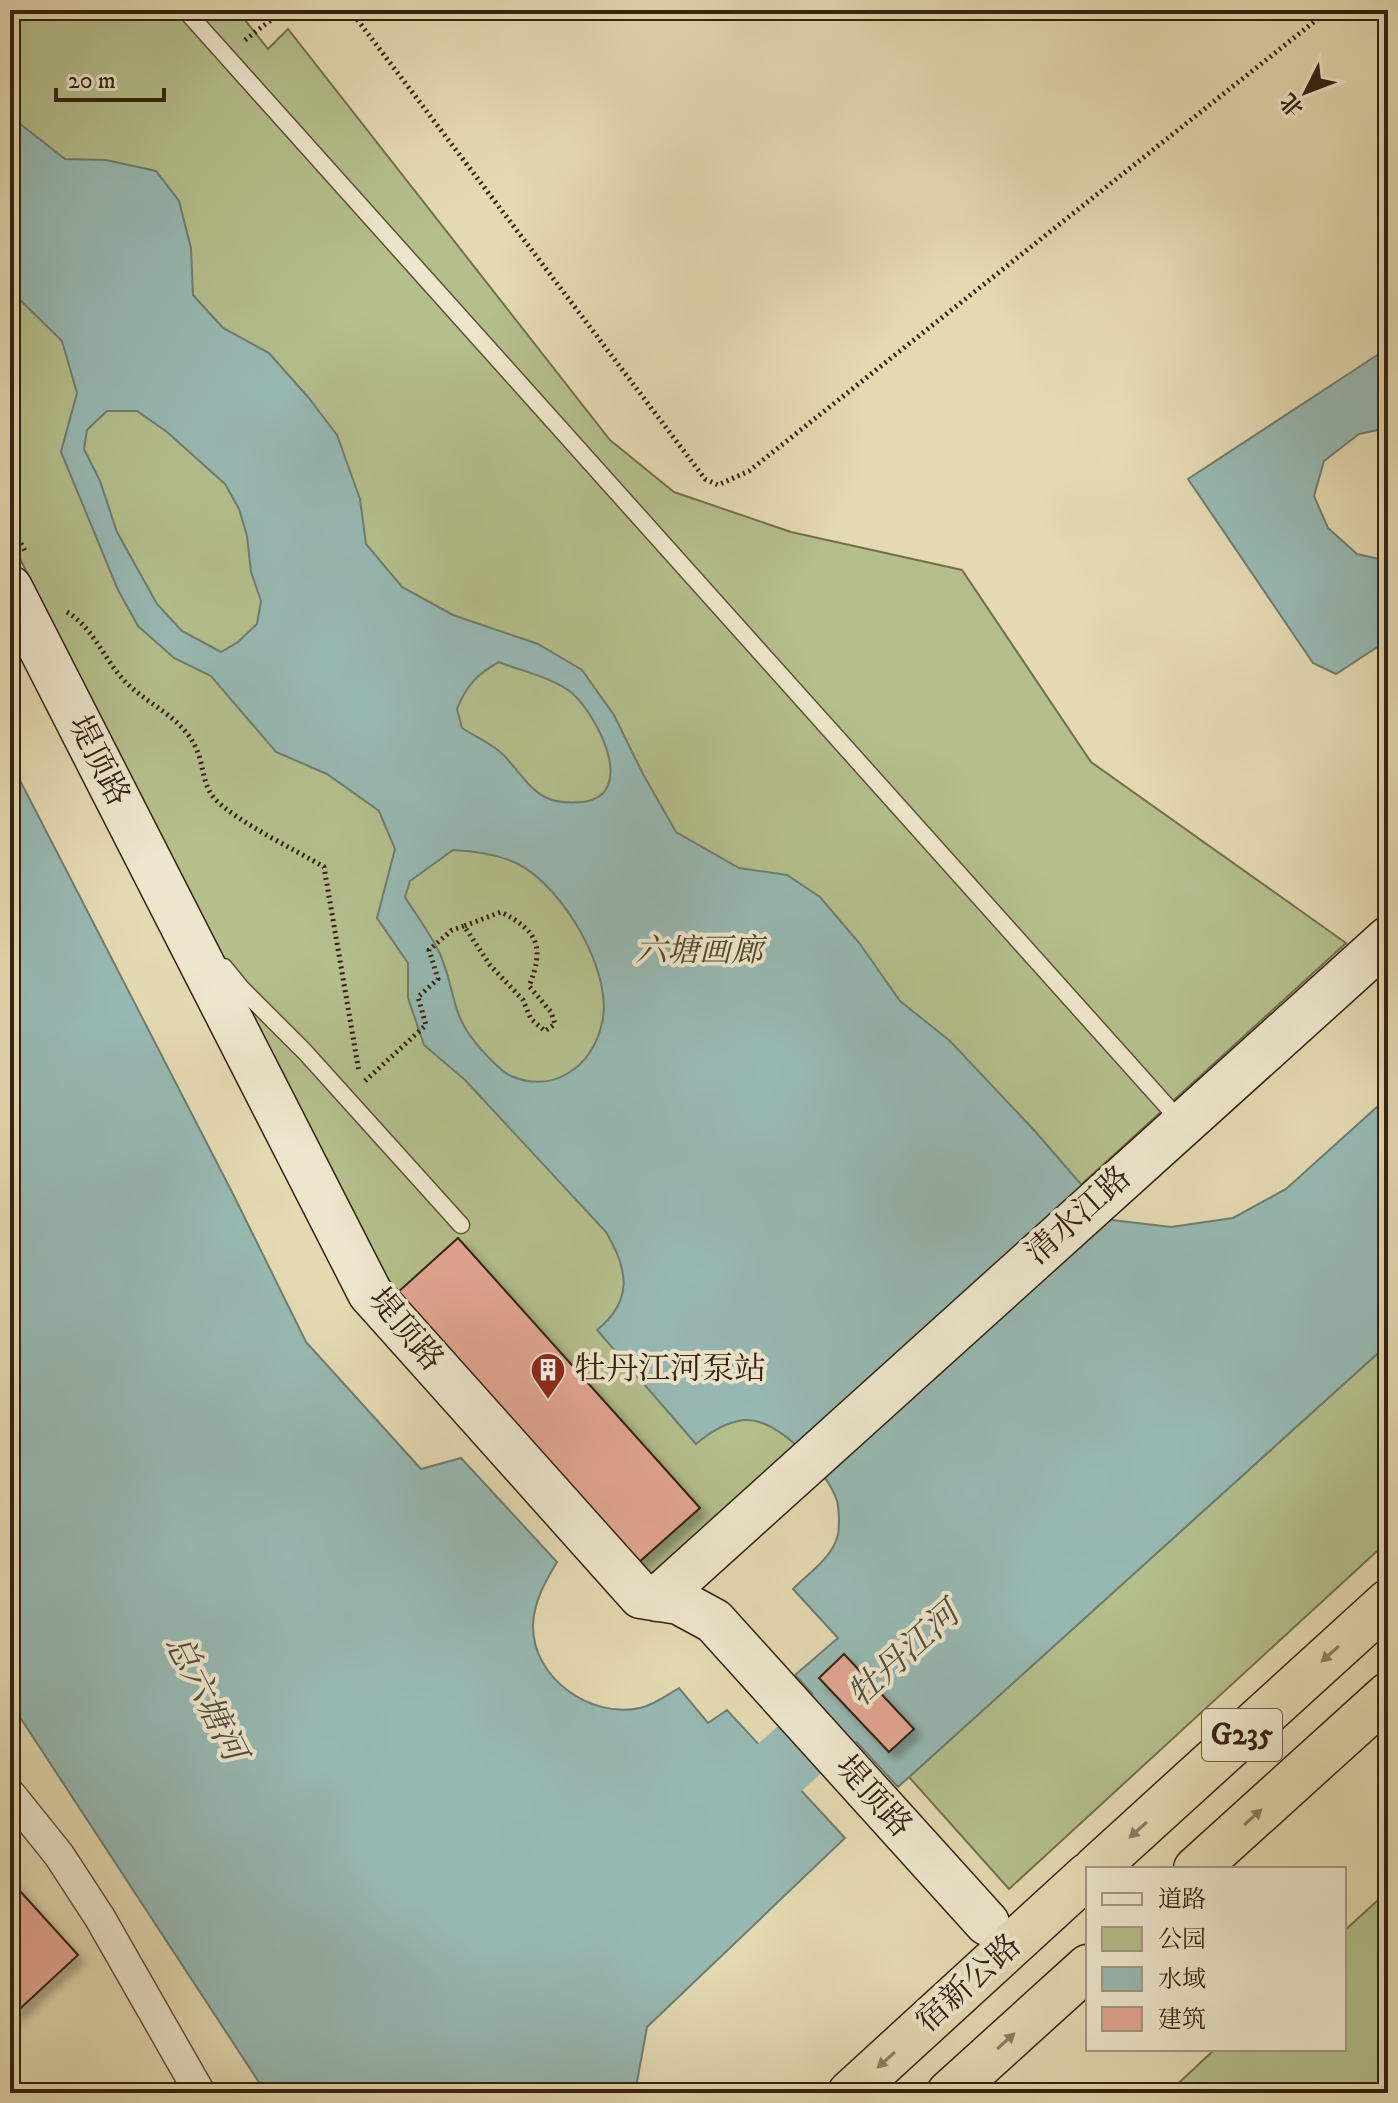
<svg xmlns="http://www.w3.org/2000/svg" width="1398" height="2103" font-family="'IM FELL DW Pica','Noto Serif SC',serif">
<style>
.green{fill:#b4bf8c;stroke:#74704d;stroke-width:2}
.water{fill:#97b9b3;stroke:#6f7d71;stroke-width:2;fill-rule:evenodd}
.lines{fill:none;stroke-linecap:round;stroke-linejoin:round}
.river{stroke:#97b9b3;stroke-width:64}
.building{fill:#e3a693;stroke:#34220e;stroke-width:2;filter:url(#shadow)}
.lane-casing{stroke:#605037;stroke-width:19}
.street-casing{stroke:#605037;stroke-width:33}
.secondary-casing{stroke:#34220e;stroke-width:47}
.highway-casing{stroke:#34220e;stroke-width:47}
.path{stroke:#34220e;stroke-width:5;stroke-dasharray:2 4;stroke-linecap:butt}
.lane{stroke:#ede6cc;stroke-width:16}
.street{stroke:#ede6cc;stroke-width:30}
.secondary{stroke:#ede6cc;stroke-width:44}
.highway{stroke:#e4d9b1;stroke-width:44}
.oneway{fill:#8c7e60}
.labels{text-anchor:middle;dominant-baseline:central;stroke-width:8;stroke-linejoin:round;paint-order:stroke}
.shield{fill:#ede6cc;stroke:#6c5d47;stroke-width:2}
.shield-label{font-size:30px;font-weight:bold;fill:#34220e}
.street-label{font-size:32px;fill:#34220e;stroke:#ede6cc}
.park-label{font-size:32px;font-style:italic;fill:#54492e;stroke:#ede6cc}
.poi-label{font-size:32px;fill:#34220e;stroke:#ede6cc;text-anchor:start}
.water-label{font-size:34px;font-style:italic;fill:#524f40;stroke:#ede6cc}
</style>
<defs>
<filter id="shadow"><feDropShadow dx="7" dy="7" stdDeviation="4" flood-color="#0004"/></filter>
</defs>
<rect width="100%" height="100%" fill="#e4d9b1"/>
<filter id="stains"><feTurbulence type="fractalNoise" baseFrequency=".0025" numOctaves="4"/><feColorMatrix values="0 0 0 0 .2 0 0 0 0 .09 0 0 0 0 .02 0 0 0 .5 -.17"/></filter>
<radialGradient id="worn" r=".72"><stop offset=".6" stop-color="#630" stop-opacity="0"/><stop offset="1" stop-color="#630" stop-opacity=".3"/></radialGradient>
<!-- green -->
<path class="green" d="M10,10H237L268,49L288,29L610,440L674,492L791,532L962,570L1091,762L1346,943L648,1580L381,1279L10,539Z
M1388,1344V1541L1009,1889L909,1777Z
M1388,1891V2093H1168L1215,2049H1344V1931Z"/>
<!-- water -->
<path class="water" d="M10,116L65,159L106,160L156,171L179,201L191,248L193,295L223,328L269,353L308,397L337,435L360,499L366,544L402,587L453,615L538,644L582,670L614,715L643,774L676,832L739,868L787,875L820,897L860,944L900,1001L950,1041L1033,1129L1112,1220L1171,1227L1233,1218L1286,1189L1388,1097V1344L898,1787L795,1675L838,1638L793,1589C808,1574 831,1558 837,1538C840,1530 839,1509 837,1501C828,1472 778,1417 744,1420C727,1422 709,1433 696,1444L597,1330C634,1300 628,1269 606,1232L465,1080L424,1045L408,998V963L377,918L395,849L379,811L327,774L276,752L211,676L174,658L138,626L118,590L61,452L77,393L62,341L10,290ZM107,411H137L167,432L225,484L239,509L247,536L251,572L261,601L257,624L238,642L221,652L182,631L157,604L117,532L100,481L84,449L87,430ZM499,662C521,671 554,678 572,693C596,714 639,794 583,802C571,803 558,803 547,798C527,789 515,764 499,751C488,742 474,736 462,728L457,709C466,686 477,674 499,662ZM453,850C475,851 498,854 518,864C563,887 614,973 602,1023C592,1067 554,1094 511,1076C501,1072 479,1048 472,1038C452,1014 453,982 440,954C431,934 416,915 405,897L410,881Z
M1388,348V428L1359,434L1324,461L1314,496L1328,528L1357,554L1388,561V640L1336,674L1313,663L1188,479Z
M10,761L233,1194L306,1342L421,1469L461,1458L557,1562C545,1582 534,1601 533,1625C532,1678 591,1719 640,1708C654,1705 667,1695 679,1688L708,1723L727,1710L845,1838L647,2027L635,2093H266L10,1702Z"/>
<g class="lines">
<!-- river -->
<path class="river" d="M716,1825L900,1659"/>
</g>
<!-- building -->
<path class="building" d="M458,1238L700,1508L638,1563L397,1293Z
M844,1654L914,1729L889,1752L819,1678Z
M10,1880L78,1955L10,2018Z"/>
<g class="lines">
<defs>
<path id="lane" d="M185,10L1182,1123
M224,967L242,989L305,1052L461,1225"/>
<path id="street" d="M10,1794L59,1855L100,1918L200,2093"/>
<path id="secondary" d="M10,588L370,1293L641,1596L679,1602L714,1621L987,1923
M657,1599L1388,939"/>
<path id="highway" d="M1095,1869L1388,1602
M1196,1869L1388,1695
M850,2093L1088,1875
M949,2093L1088,1967"/>
</defs>
<!-- lane casing -->
<use href="#lane" class="lane-casing"/>
<!-- street casing -->
<use href="#street" class="street-casing"/>
<!-- secondary casing -->
<use href="#secondary" class="secondary-casing"/>
<!-- highway casing -->
<use href="#highway" class="highway-casing"/>
<!-- path -->
<path class="path" d="M350,10L705,479L718,485L749,471L1329,10
M245,40L284,10
M10,522L26,553
M67,612C93,628 102,655 121,677C144,704 180,714 196,748C204,764 202,785 215,799C237,822 294,849 324,867L359,1072
M365,1081L426,1025L418,997L438,979L429,950L452,930L464,926L490,965L523,1000L531,1019L545,1031L555,1024L551,1012L529,986C545,947 538,931 501,912L464,926
M800,2093L812,2082"/>
<!-- lane -->
<use href="#lane" class="lane"/>
<!-- street -->
<use href="#street" class="street"/>
<!-- secondary -->
<use href="#secondary" class="secondary"/>
<!-- highway -->
<use href="#highway" class="highway"/>
</g>
<!-- one-way arrows -->
<defs><path id="oneway-solid" d="M-6-.8H1V-3.2L6.5 0L1 3.2V.8H-6Z" transform="scale(2)"/></defs>
<g class="oneway">
<use href="#oneway-solid" transform="translate(1330 1654) rotate(138)"/>
<use href="#oneway-solid" transform="translate(1253 1817) rotate(-42)"/>
<use href="#oneway-solid" transform="translate(1138 1830) rotate(138)"/>
<use href="#oneway-solid" transform="translate(1006 2041) rotate(-42)"/>
<use href="#oneway-solid" transform="translate(886 2060) rotate(138)"/>
</g>
<!-- icons -->
<defs>
<symbol id="building-pin" viewBox="-11 -11 22 30"><path d="M0 17L-7.5 6A9.5 9.5 0 1 1 7.5 6Z" fill="#8f2418" stroke="#ede6cc"/><path d="M-4-6H4V6H1V3H-1V6H-4ZM-2.5-4.3h1.7v1.8h-1.7ZM.8-4.3h1.7v1.8H.8ZM-2.5-1h1.7V.8h-1.7ZM.8-1h1.7V.8H.8Z" fill="#fff"/></symbol>
</defs>
<g fill-rule="evenodd">
<use href="#building-pin" x="528" y="1350" width="40" height="54"/>
</g>
<g class="labels">
<!-- shield labels -->
<rect class="shield" x="1202" y="1709" width="80" height="52" rx="6"/>
<g class="shield-label">
<text x="1242" y="1735">G235</text>
</g>
<!-- street labels -->
<g class="street-label">
<text transform="translate(98 761) rotate(63)">堤顶路</text>
<text transform="translate(1079 1216) rotate(-42)">清水江路</text>
<text transform="translate(405 1330) rotate(50)">堤顶路</text>
<text transform="translate(873 1797) rotate(48)">堤顶路</text>
<text transform="translate(969 1984) rotate(-42)">宿新公路</text>
</g>
<!-- park labels -->
<g class="park-label">
<text x="699" y="952">六塘画廊</text>
</g>
<!-- poi labels -->
<g class="poi-label">
<text x="574" y="1370">牡丹江河泵站</text>
</g>
<!-- water labels -->
<g class="water-label">
<text transform="translate(904 1655) rotate(-42)">牡丹江河</text>
<text transform="translate(205 1698) rotate(63)">总六塘河</text>
</g>
</g>
<!-- margin -->
<rect width="1398" height="2103" fill="none" stroke="#e4d9b1" stroke-width="40"/>
<rect x="12" y="12" width="1374" height="2079" fill="none" stroke="#34220e" stroke-width="4"/>
<rect x="20" y="20" width="1358" height="2063" fill="none" stroke="#34220e" stroke-width="2"/>
<!-- legend -->
<rect x="1086" y="1867" width="260" height="184" fill="#ede6cc" stroke="#a39880" stroke-width="2"/>
<rect x="1102" y="1893" width="40" height="12" fill="#ede6cc" stroke="#a39880" stroke-width="2"/>
<text x="1158" y="1907" font-size="24" fill="#34220e">道路</text>
<rect x="1102" y="1927" width="40" height="24" fill="#b4bf8c" stroke="#a39880" stroke-width="2"/>
<text x="1158" y="1947" font-size="24" fill="#34220e">公园</text>
<rect x="1102" y="1967" width="40" height="24" fill="#97b9b3" stroke="#a39880" stroke-width="2"/>
<text x="1158" y="1987" font-size="24" fill="#34220e">水域</text>
<rect x="1102" y="2007" width="40" height="24" fill="#e3a693" stroke="#a39880" stroke-width="2"/>
<text x="1158" y="2027" font-size="24" fill="#34220e">建筑</text>
<!-- north arrow -->
<g transform="translate(1306 92) rotate(228)" stroke="#ede6cc" stroke-width="6" paint-order="stroke">
<path d="M0-6L14 30L0 20L-14 30Z" fill="#34220e"/>
<text y="-12" font-size="22" font-weight="bold" text-anchor="middle" fill="#34220e">北</text>
</g>
<!-- scale -->
<path d="M56 88v12h108v-12" fill="none" stroke="#34220e" stroke-width="4"/>
<text x="68" y="88" font-size="24" fill="#34220e" stroke="#ede6cc" stroke-width="6" paint-order="stroke">20 m</text>
<rect width="100%" height="100%" filter="url(#stains)"/>
<rect width="100%" height="100%" fill="url(#worn)"/>
</svg>
